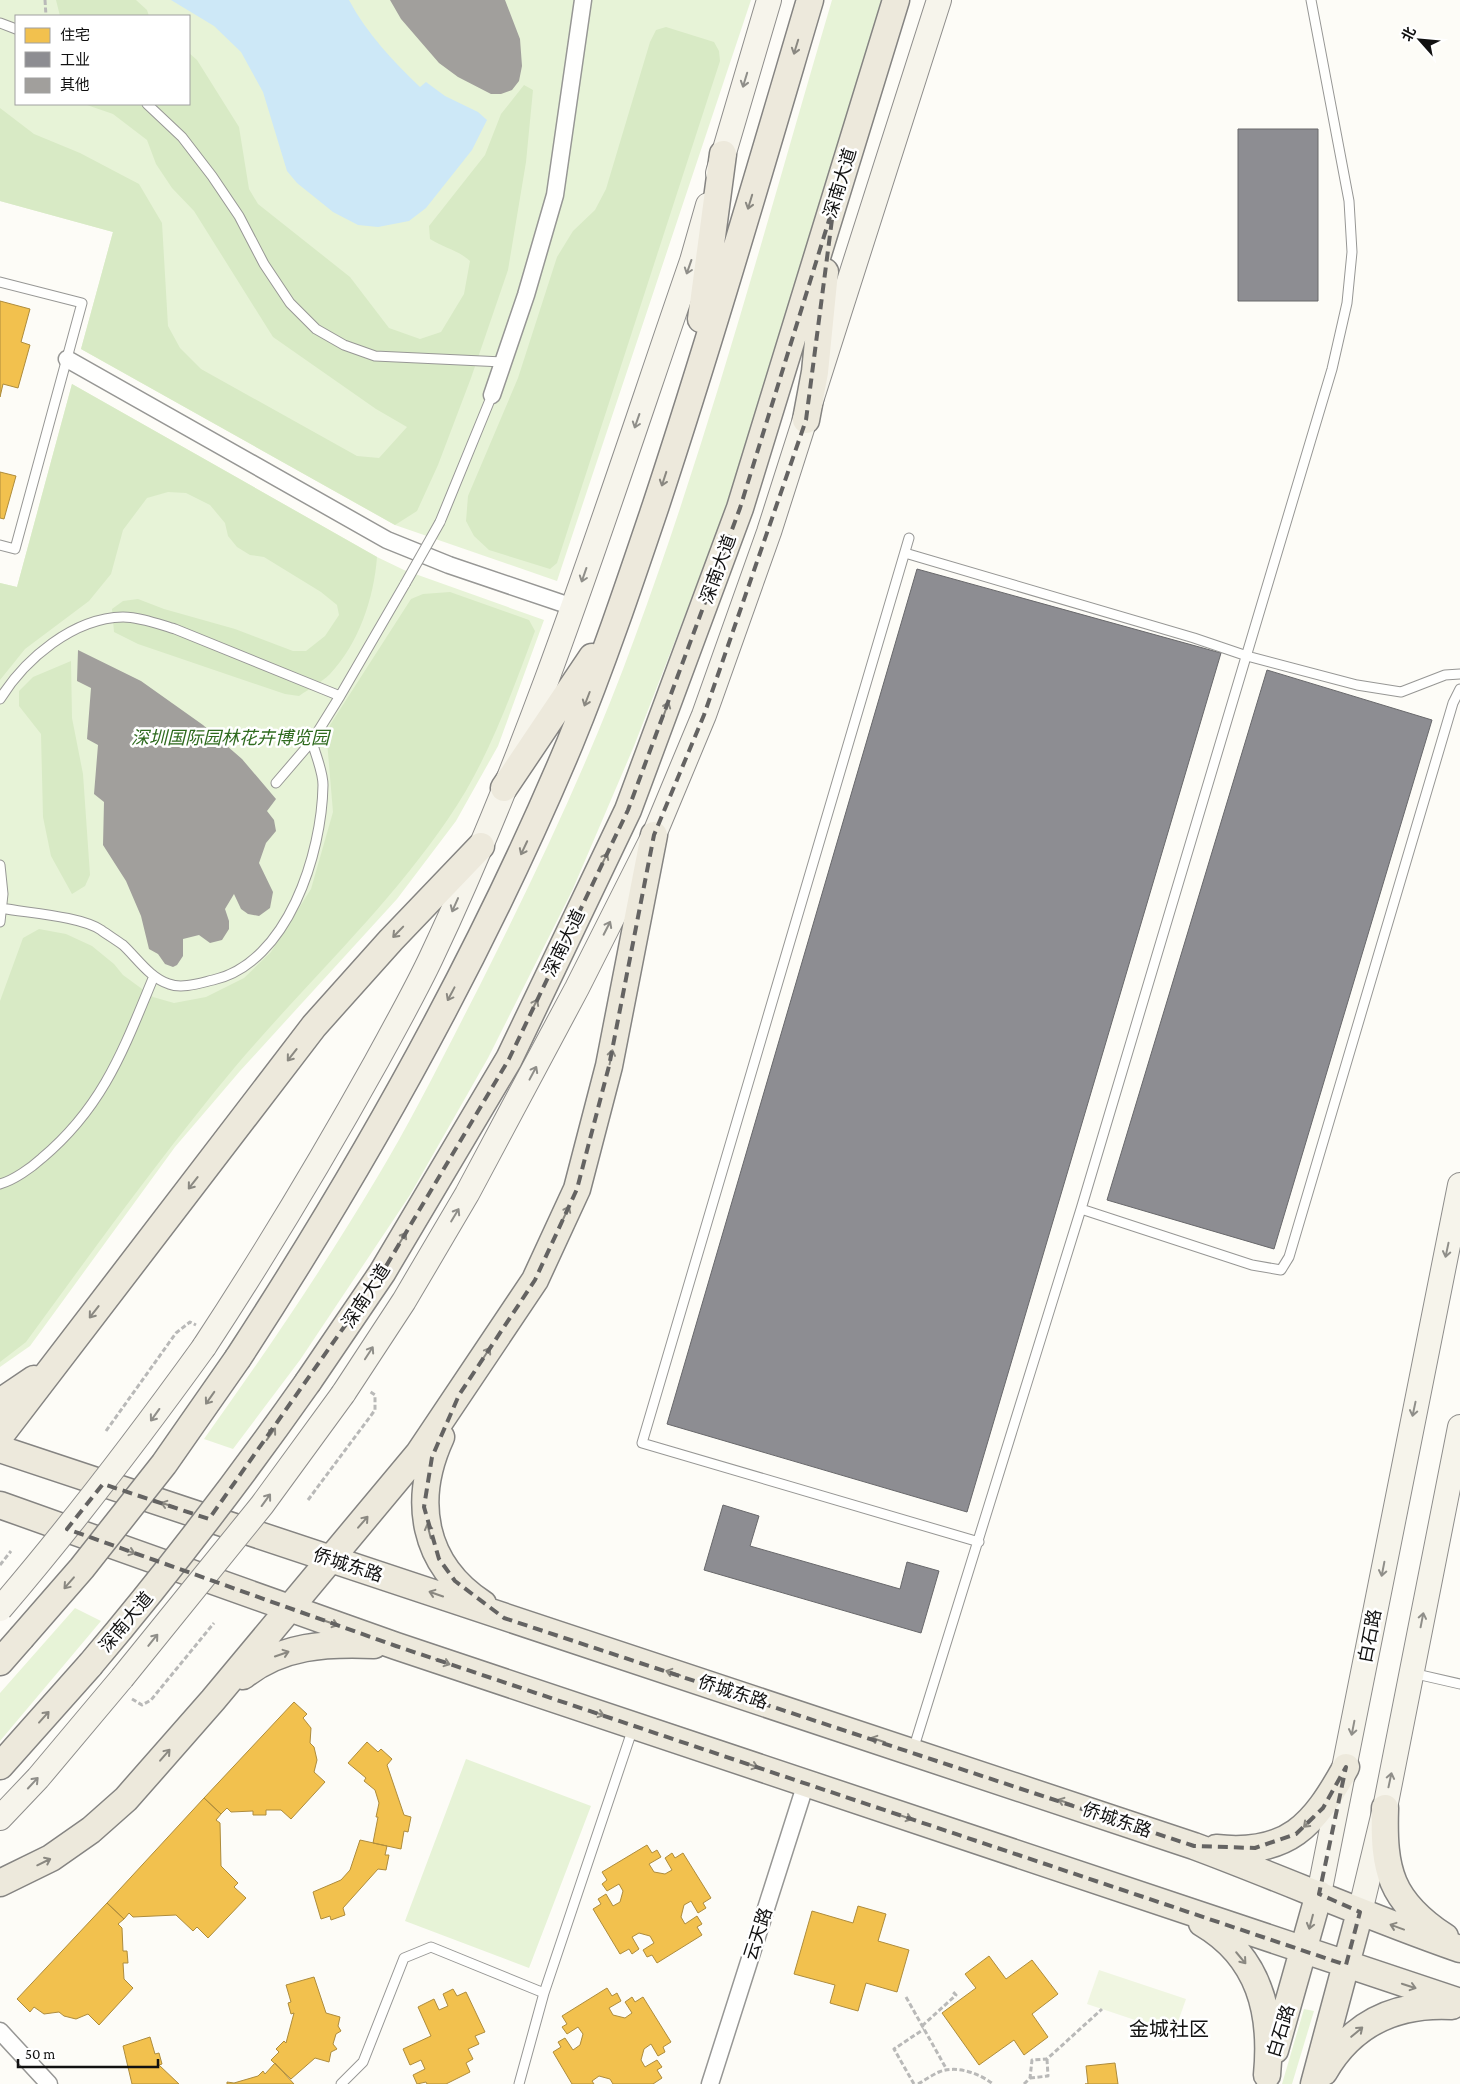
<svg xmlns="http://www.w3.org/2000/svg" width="1460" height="2084" font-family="'Crimson Pro','Noto Sans SC',serif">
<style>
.green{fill:#e7f3d7;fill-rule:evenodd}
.forest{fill:#d8eac5}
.pitch{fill:#f0f6e1}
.water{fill:#cde8f7}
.homes{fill:#f2c14e;stroke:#ae8c3c}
.industry{fill:#8d8d92;stroke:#68686b}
.building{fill:#a19f9c}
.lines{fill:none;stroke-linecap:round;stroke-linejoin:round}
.lane-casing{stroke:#979795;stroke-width:11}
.street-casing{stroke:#979795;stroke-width:19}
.secondary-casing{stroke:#8e8d8b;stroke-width:26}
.primary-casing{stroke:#858482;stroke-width:29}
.path{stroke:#b9b9b8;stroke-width:3;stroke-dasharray:5 2.5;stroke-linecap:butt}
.lane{stroke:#fffffe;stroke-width:9}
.street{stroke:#fffffe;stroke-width:16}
.secondary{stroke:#f6f4eb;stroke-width:24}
.primary{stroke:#ede9dc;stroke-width:26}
.lane-bridge-casing{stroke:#979795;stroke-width:11;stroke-linecap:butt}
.secondary-bridge-casing{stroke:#8e8d8b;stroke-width:26;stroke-linecap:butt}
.primary-bridge-casing{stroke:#858482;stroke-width:29;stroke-linecap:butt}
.lane-bridge{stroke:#fffffe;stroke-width:9}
.secondary-bridge{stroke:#f6f4eb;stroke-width:24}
.primary-bridge{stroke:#ede9dc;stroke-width:26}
.oneway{stroke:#8a8881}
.oneway2{stroke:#8f8e89}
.marked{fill:none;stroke:#646362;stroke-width:4;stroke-dasharray:10 6;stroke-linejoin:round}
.labels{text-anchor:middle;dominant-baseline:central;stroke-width:5;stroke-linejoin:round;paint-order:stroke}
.street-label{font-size:18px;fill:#111;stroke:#fff}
.park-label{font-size:18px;font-style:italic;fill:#2f6b1f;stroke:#fff}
.quarter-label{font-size:20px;fill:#111;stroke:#fff}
</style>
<rect width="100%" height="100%" fill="#fdfcf7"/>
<!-- green -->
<path class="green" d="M0,0H751L557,581L395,525L81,349L113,232L0,201ZM16,16H189V104H16Z
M832,0H883L747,444L710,551L634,746L572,891L488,1058L410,1195L300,1360L233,1449L204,1439C264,1355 322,1270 375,1181C413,1118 446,1051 480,985C537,871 592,756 635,637C712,429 769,213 832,0Z
M72,384L377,557L404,570L544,620L498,746L456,821L397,899L240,1071L175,1147L30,1346L0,1367V583L17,587Z
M75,1608L101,1621L0,1741V1693Z
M466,1759L591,1806L529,1968L405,1921Z
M1304,2009L1314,2011L1292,2084H1282Z"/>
<!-- forest -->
<path class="forest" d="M56,0H136L147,10L149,16H60Z
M666,27L714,42L719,51L720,61L557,563L550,569L489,550L474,536L466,521L468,496L518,378L557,257L573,231L595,210L606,189L650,42L656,30Z
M189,53L197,60L239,127L249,189L258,204L350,277L389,328L420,339L441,332L464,294L470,261C458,250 444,248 430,239L429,226L485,155L501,114L524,85L533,90L526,162L508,270L471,378L438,465L417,511L395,525L81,349L113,232L0,201V108L34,134L80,153L139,184L162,223L168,326L180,348L201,369L357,456L379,458L407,427L376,409L273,337L194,211L172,188L156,164L147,140L113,114L84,104H189Z
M72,384L377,557C374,598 359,643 330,674C322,682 309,689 299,696L285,694L138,644L114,632L112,609L123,601L138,599L164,609L235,629L293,651H306L325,636L339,615L337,605L321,592L264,557L250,555L237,547L228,536L225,523L210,505L186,493L168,492L147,498L123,530L111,574L89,601L25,649L0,680V583L17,587Z
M450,592L529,620L535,631C510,697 488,761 448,819C386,910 305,984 235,1067C161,1156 94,1249 26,1342L0,1362V1001L23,938L39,929L66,934L92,946L114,964L123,975L153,997L174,1003L206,997L244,978L271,952L311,889L333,812L327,741L330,725L411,599L423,594Z
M71,661L72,718L83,774L90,875L85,886L72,894L51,856L43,817L41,734L19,706V691L33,677Z"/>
<!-- pitch -->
<path class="pitch" d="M1099,1970L1186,1999L1174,2033L1087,2004Z"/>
<!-- water -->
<path class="water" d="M171,0H349C367,34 393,61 420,87L426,82L445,96L478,112L487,120L472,150L426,208L409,221L378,227L358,225L333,212L297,183L287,171L263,92L241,52L214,26Z"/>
<!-- homes -->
<path class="homes" d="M0,301L30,309L21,342L30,345L18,388L3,384L0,397Z
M0,472L16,476L4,519L0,518Z
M294,1702L307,1714L303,1718L311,1728L310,1743L314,1747L317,1760L314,1772L325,1782L291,1819L281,1810H266V1815H253V1811L231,1812L227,1808L221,1814L204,1798Z
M367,1742L378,1752L381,1749L392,1759L387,1765L404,1815L411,1817L408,1832L404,1831L401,1849L373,1843L378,1817H376L379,1803L375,1790L364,1781L366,1778L348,1763Z
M204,1798L221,1814L216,1820L220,1823L221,1866L238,1883L234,1887L246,1898L208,1938L197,1927L193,1931L176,1915L133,1917L129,1913L124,1919L107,1903Z
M360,1840L387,1846L385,1855H389L386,1870L378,1869L343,1908L345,1915L331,1920L330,1916L321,1919L313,1892L341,1880L350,1870Z
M647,1845L652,1853L657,1850L661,1857L649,1864L654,1872L665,1874L672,1870L665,1858L672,1853L675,1858L683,1853L711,1898L703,1903L706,1908L698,1913L691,1901L684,1905L681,1917L685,1924L697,1916L702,1924L697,1927L702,1935L657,1963L652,1955L647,1957L643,1950L654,1943L650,1936L639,1933L632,1937L639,1949L632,1954L629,1949L620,1954L593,1909L601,1904L598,1899L606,1894L613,1906L620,1902L623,1891L619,1884L607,1891L602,1884L607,1880L602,1872Z
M107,1903L124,1919L118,1924L122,1928L123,1951H127L128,1963H123L124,1979L133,1988L99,2025L88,2014L76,2019L64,2016L59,2012L44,2014L34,2007L30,2012L17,1999Z
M858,1906L886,1914L878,1941L909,1950L897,1992L866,1983L858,2011L830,2003L835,1985L794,1974L812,1911L853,1923Z
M989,1956L1006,1979L1032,1960L1058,1994L1032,2014L1048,2037L1024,2055L1014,2040L979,2065L942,2013L976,1988L965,1974Z
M314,1977L326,2013L340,2017L338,2026L341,2031L336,2034L333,2044L337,2049L331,2052L329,2062L315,2058L291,2079L271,2060L279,2052L276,2049L284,2041L286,2043L294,2013L291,2014L288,2003L291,2002L286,1985Z
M607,1988L612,1996L617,1993L621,2001L609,2008L613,2015L625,2018L632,2013L625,2002L632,1997L635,2002L643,1997L671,2042L663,2047L665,2052L658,2056L651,2044L644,2049L641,2060L645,2067L657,2060L662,2067L657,2070L662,2078L653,2084H613L610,2079L599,2076L592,2081L594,2084H572L553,2052L561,2047L558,2042L565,2038L573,2050L580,2045L583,2034L578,2027L567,2034L562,2027L567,2024L562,2016Z
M453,1989L457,1996L466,1992L485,2032L475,2036L479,2044L468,2049L473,2059L466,2063L470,2072L446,2084H427L426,2082L417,2084L413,2075L425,2069L421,2060L410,2065L403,2049L431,2036L418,2007L434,1999L439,2010L448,2006L443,1994Z
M150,2037L155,2054L159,2053L162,2064L159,2065L179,2084H132L123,2046Z
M275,2063L294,2084H227V2082L234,2083L258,2076L263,2071L265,2074Z
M1115,2063L1118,2084H1085H1088L1086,2066Z"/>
<!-- industry -->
<path class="industry" d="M1238,129H1318V301H1238Z
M917,569L1221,653L967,1512L667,1424Z
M1267,670L1432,720L1274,1249L1107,1200Z
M723,1505L759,1516L750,1546L900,1589L907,1562L939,1571L921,1633L704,1570Z"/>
<!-- building -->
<path class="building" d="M390,0H505L520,39L522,66L519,81L512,90L501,94H491L458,77L439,63L401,19Z
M78,650L141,681L203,725L242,759L276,799L267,811L274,820L276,831L266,843L259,863L273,892L270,908L259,916L248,914L241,909L234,894L225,909L229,921V929L222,940L210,943L199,935L183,939V956L177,965L173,967L165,964L158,954L149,949L141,916L126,881L103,845L104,802L94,794L98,745L87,739L91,688L77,681Z"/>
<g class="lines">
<defs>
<path id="lane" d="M0,23L16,29
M147,104L182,137L212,176L239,216L264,264L290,303L316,329L344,345L375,356L503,362
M0,282L82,303L15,549L0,545
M440,522L492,395
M909,538L642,1443L979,1542
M905,553L1194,638L1247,656L1357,685L1401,692L1445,675L1460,674
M0,699C25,659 73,618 123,617C140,617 158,624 175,629L340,696
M276,783L312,741L340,696L405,584
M0,865L3,894L0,922
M1,908C27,913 80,916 101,930C108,935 116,940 123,945C137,958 150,978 169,984C182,989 200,983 213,980C288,963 322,853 323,785C323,771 315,754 312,741
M0,1184C14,1180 31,1168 42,1158C104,1106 124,1048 154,976
M1081,1209L1252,1265L1281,1270L1289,1257L1453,703L1460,689
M1412,1673L1460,1684
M913,1750L1081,1209L1332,369L1347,303L1352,252L1349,201L1311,0
M341,2084L363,2062L404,1958L431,1947L544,1993
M519,2084L544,1993L633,1728"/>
<path id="street" d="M67,359L387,540L449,565L573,607
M492,395L526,295L555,195L583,0
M0,2031L49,2084
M710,2084L806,1783"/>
<path id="secondary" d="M718,173L769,0
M204,1347C265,1254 321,1161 375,1064C394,1029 414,994 431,958C537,734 611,495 692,261L708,205
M343,1394L404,1301L467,1194L577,988L654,835L704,715L769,532L939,0
M0,1818L38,1778L122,1678
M1319,1894L1460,1185
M1360,1912L1385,1808L1460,1427"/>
<path id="primary" d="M701,319L723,154
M806,420L815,372L825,272
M504,788L592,657
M238,1358C365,1163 480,958 570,743C602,665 629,585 656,505C711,338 760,169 810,0
M308,1382L382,1273L509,1059L628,810L740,508L896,0
M0,1402L34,1379
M0,1436L314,1026L391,940L481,846
M441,1437C412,1500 422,1564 483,1604
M0,1449L1194,1846C1283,1879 1370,1918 1460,1949
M0,1505L396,1646L1460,2002
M0,1662L21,1638
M243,1676C282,1645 326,1643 374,1645
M0,1766L90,1665
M1385,1808C1383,1870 1390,1901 1445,1937
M1216,1848C1288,1856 1314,1825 1346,1767
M0,1883L51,1858L91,1830L126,1799L213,1700L419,1453L535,1280L577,1189L609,1066L654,835
M1202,1923C1260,1957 1273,2013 1267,2075
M1275,2050L1319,1894
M1324,2072C1352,2023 1396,2003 1452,2006
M1314,2084L1360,1912"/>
</defs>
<!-- lane casing -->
<use href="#lane" class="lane-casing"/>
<!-- street casing -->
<use href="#street" class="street-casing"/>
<!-- secondary casing -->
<use href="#secondary" class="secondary-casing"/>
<!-- primary casing -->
<use href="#primary" class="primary-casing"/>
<!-- path -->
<path class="path" d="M45,0L46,16
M106,1431L176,1333L190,1322L196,1325
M308,1500L375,1410V1395L369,1391
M0,1565L11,1551
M132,1699L142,1705L151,1700L214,1623
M906,1997L947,2070
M922,2026L956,1995L953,1992
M1030,2078L1048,2076L1047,2059
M914,2084L894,2049L924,2029
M918,2084C925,2080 932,2075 939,2072C956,2065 979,2073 993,2084
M1024,2084L1030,2078L1032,2060L1047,2059L1102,2009"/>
<!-- lane -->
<use href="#lane" class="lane"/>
<!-- street -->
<use href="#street" class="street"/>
<!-- secondary -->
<use href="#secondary" class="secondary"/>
<!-- primary -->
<use href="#primary" class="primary"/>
<defs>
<path id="lane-bridge" d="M405,584L440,522"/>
<path id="secondary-bridge" d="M0,1609C72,1525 139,1437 204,1347
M122,1678L262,1505L343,1394"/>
<path id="primary-bridge" d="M21,1638L82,1568L164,1464L238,1358
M90,1665C167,1574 239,1480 308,1382"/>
</defs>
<!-- lane-bridge casing -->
<use href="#lane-bridge" class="lane-bridge-casing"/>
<!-- secondary-bridge casing -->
<use href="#secondary-bridge" class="secondary-bridge-casing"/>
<!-- primary-bridge casing -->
<use href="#primary-bridge" class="primary-bridge-casing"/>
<!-- lane-bridge -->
<use href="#lane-bridge" class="lane-bridge"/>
<!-- secondary-bridge -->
<use href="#secondary-bridge" class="secondary-bridge"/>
<!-- primary-bridge -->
<use href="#primary-bridge" class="primary-bridge"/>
</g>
<!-- one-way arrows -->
<defs><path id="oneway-shaft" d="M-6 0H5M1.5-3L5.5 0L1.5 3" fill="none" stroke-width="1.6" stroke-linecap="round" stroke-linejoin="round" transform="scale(1.25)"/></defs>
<g class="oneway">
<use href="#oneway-shaft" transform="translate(796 47) rotate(107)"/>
<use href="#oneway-shaft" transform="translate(750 202) rotate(107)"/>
<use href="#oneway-shaft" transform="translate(664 479) rotate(108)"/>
<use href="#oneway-shaft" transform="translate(587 699) rotate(111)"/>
<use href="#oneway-shaft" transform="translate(666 709) rotate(-70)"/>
<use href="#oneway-shaft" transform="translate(524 848) rotate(115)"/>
<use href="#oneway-shaft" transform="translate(604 860) rotate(-64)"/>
<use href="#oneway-shaft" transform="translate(398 932) rotate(134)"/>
<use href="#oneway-shaft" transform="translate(451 994) rotate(118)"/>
<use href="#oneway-shaft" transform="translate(534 1006) rotate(-64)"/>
<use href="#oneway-shaft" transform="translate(292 1055) rotate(128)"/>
<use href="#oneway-shaft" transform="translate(611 1057) rotate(-79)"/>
<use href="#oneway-shaft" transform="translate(193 1183) rotate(128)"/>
<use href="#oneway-shaft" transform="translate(566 1213) rotate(-65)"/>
<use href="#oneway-shaft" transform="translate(402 1239) rotate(-59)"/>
<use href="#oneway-shaft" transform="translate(94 1312) rotate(128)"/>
<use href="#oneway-shaft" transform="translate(486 1354) rotate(-57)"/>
<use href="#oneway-shaft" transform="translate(210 1398) rotate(125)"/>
<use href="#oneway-shaft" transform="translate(271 1434) rotate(-54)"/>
<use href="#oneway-shaft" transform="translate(168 1505) rotate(-162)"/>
<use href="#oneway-shaft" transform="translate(363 1522) rotate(-49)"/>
<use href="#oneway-shaft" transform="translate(429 1531) rotate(-104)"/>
<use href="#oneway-shaft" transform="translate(128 1551) rotate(20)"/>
<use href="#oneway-shaft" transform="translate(69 1583) rotate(131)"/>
<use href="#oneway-shaft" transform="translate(436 1594) rotate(-161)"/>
<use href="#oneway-shaft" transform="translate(331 1623) rotate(19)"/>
<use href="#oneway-shaft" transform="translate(282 1654) rotate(-19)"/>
<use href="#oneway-shaft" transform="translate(443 1662) rotate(19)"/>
<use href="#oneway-shaft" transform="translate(673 1673) rotate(-162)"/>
<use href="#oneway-shaft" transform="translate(597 1713) rotate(19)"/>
<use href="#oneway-shaft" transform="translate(44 1717) rotate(-48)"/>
<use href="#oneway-shaft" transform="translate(878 1740) rotate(-162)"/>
<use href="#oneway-shaft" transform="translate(165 1755) rotate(-49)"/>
<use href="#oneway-shaft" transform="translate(751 1765) rotate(19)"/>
<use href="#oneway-shaft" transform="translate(1065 1802) rotate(-161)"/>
<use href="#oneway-shaft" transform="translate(905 1817) rotate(19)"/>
<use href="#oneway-shaft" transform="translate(1309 1822) rotate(136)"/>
<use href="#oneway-shaft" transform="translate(44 1862) rotate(-26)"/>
<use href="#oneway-shaft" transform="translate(1311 1922) rotate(105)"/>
<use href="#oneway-shaft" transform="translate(1397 1927) rotate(-160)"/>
<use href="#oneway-shaft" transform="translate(1241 1958) rotate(50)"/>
<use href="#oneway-shaft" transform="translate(1409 1986) rotate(18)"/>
<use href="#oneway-shaft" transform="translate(1357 2032) rotate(-40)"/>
</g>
<g class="oneway2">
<use href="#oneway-shaft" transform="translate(745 80) rotate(107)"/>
<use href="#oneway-shaft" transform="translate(689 267) rotate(109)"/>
<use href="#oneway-shaft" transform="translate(637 421) rotate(109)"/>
<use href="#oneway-shaft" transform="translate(584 575) rotate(109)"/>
<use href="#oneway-shaft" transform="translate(455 905) rotate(114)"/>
<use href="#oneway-shaft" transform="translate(607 928) rotate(-63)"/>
<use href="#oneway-shaft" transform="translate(533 1073) rotate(-62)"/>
<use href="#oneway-shaft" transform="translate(455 1215) rotate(-59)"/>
<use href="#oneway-shaft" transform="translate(1447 1250) rotate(102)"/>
<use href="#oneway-shaft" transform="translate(369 1353) rotate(-57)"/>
<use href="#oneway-shaft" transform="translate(1414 1409) rotate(102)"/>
<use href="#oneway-shaft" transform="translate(155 1415) rotate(126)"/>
<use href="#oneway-shaft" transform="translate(266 1500) rotate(-54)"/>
<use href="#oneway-shaft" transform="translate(1383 1569) rotate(101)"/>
<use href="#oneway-shaft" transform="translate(1422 1620) rotate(-79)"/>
<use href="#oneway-shaft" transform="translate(153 1640) rotate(-51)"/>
<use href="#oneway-shaft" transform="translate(1353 1728) rotate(101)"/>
<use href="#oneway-shaft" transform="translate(1390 1780) rotate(-78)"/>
<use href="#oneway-shaft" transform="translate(33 1783) rotate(-47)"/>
</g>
<!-- marked area -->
<path class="marked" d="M834,204L806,420L704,715L654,835L609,1066L577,1189L535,1280L459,1395L432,1457L424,1507L439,1559L455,1581L504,1618L1194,1846L1255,1848L1296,1834L1323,1808L1346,1767L1319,1894L1360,1912L1346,1965L396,1646L67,1529L103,1484L209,1519L382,1273L509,1059L628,810L740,508Z"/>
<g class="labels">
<!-- street labels -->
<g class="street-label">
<text transform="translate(840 183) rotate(-73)">深南大道</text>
<text transform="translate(718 569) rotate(-70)">深南大道</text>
<text transform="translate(564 943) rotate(-64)">深南大道</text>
<text transform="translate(366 1296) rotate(-57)">深南大道</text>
<text transform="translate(348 1565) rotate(18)">侨城东路</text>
<text transform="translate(126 1622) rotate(-50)">深南大道</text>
<text transform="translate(1370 1636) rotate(-79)">白石路</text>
<text transform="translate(733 1692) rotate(18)">侨城东路</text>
<text transform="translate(1117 1820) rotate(19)">侨城东路</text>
<text transform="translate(758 1934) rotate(-72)">云天路</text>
<text transform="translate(1281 2031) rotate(-73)">白石路</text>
</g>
<!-- park labels -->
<g class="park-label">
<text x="230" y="738">深圳国际园林花卉博览园</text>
</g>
<!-- quarter labels -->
<g class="quarter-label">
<text x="1169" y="2029">金城社区</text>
</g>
</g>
<!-- legend -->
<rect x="15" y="15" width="175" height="90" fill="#ffffff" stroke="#a0a0a0"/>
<rect x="25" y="28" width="25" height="15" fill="#f2c14e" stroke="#a0a0a0"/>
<text x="60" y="40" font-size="15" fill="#111111">住宅</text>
<rect x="25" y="52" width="25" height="15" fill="#8d8d92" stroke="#a0a0a0"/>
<text x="60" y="65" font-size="15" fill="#111111">工业</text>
<rect x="25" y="78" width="25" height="15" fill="#a19f9c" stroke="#a0a0a0"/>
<text x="60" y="90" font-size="15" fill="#111111">其他</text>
<!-- north arrow -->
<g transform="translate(1420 40) rotate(297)" stroke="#ffffff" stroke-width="4" paint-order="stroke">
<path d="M0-4L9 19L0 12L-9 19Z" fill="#111111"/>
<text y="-8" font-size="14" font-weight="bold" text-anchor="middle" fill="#111111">北</text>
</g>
<!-- scale -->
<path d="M18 2059v8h140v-8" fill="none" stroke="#111111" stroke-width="2.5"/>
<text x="25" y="2059" font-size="15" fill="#111111" stroke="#ffffff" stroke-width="4" paint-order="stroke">50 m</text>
</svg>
